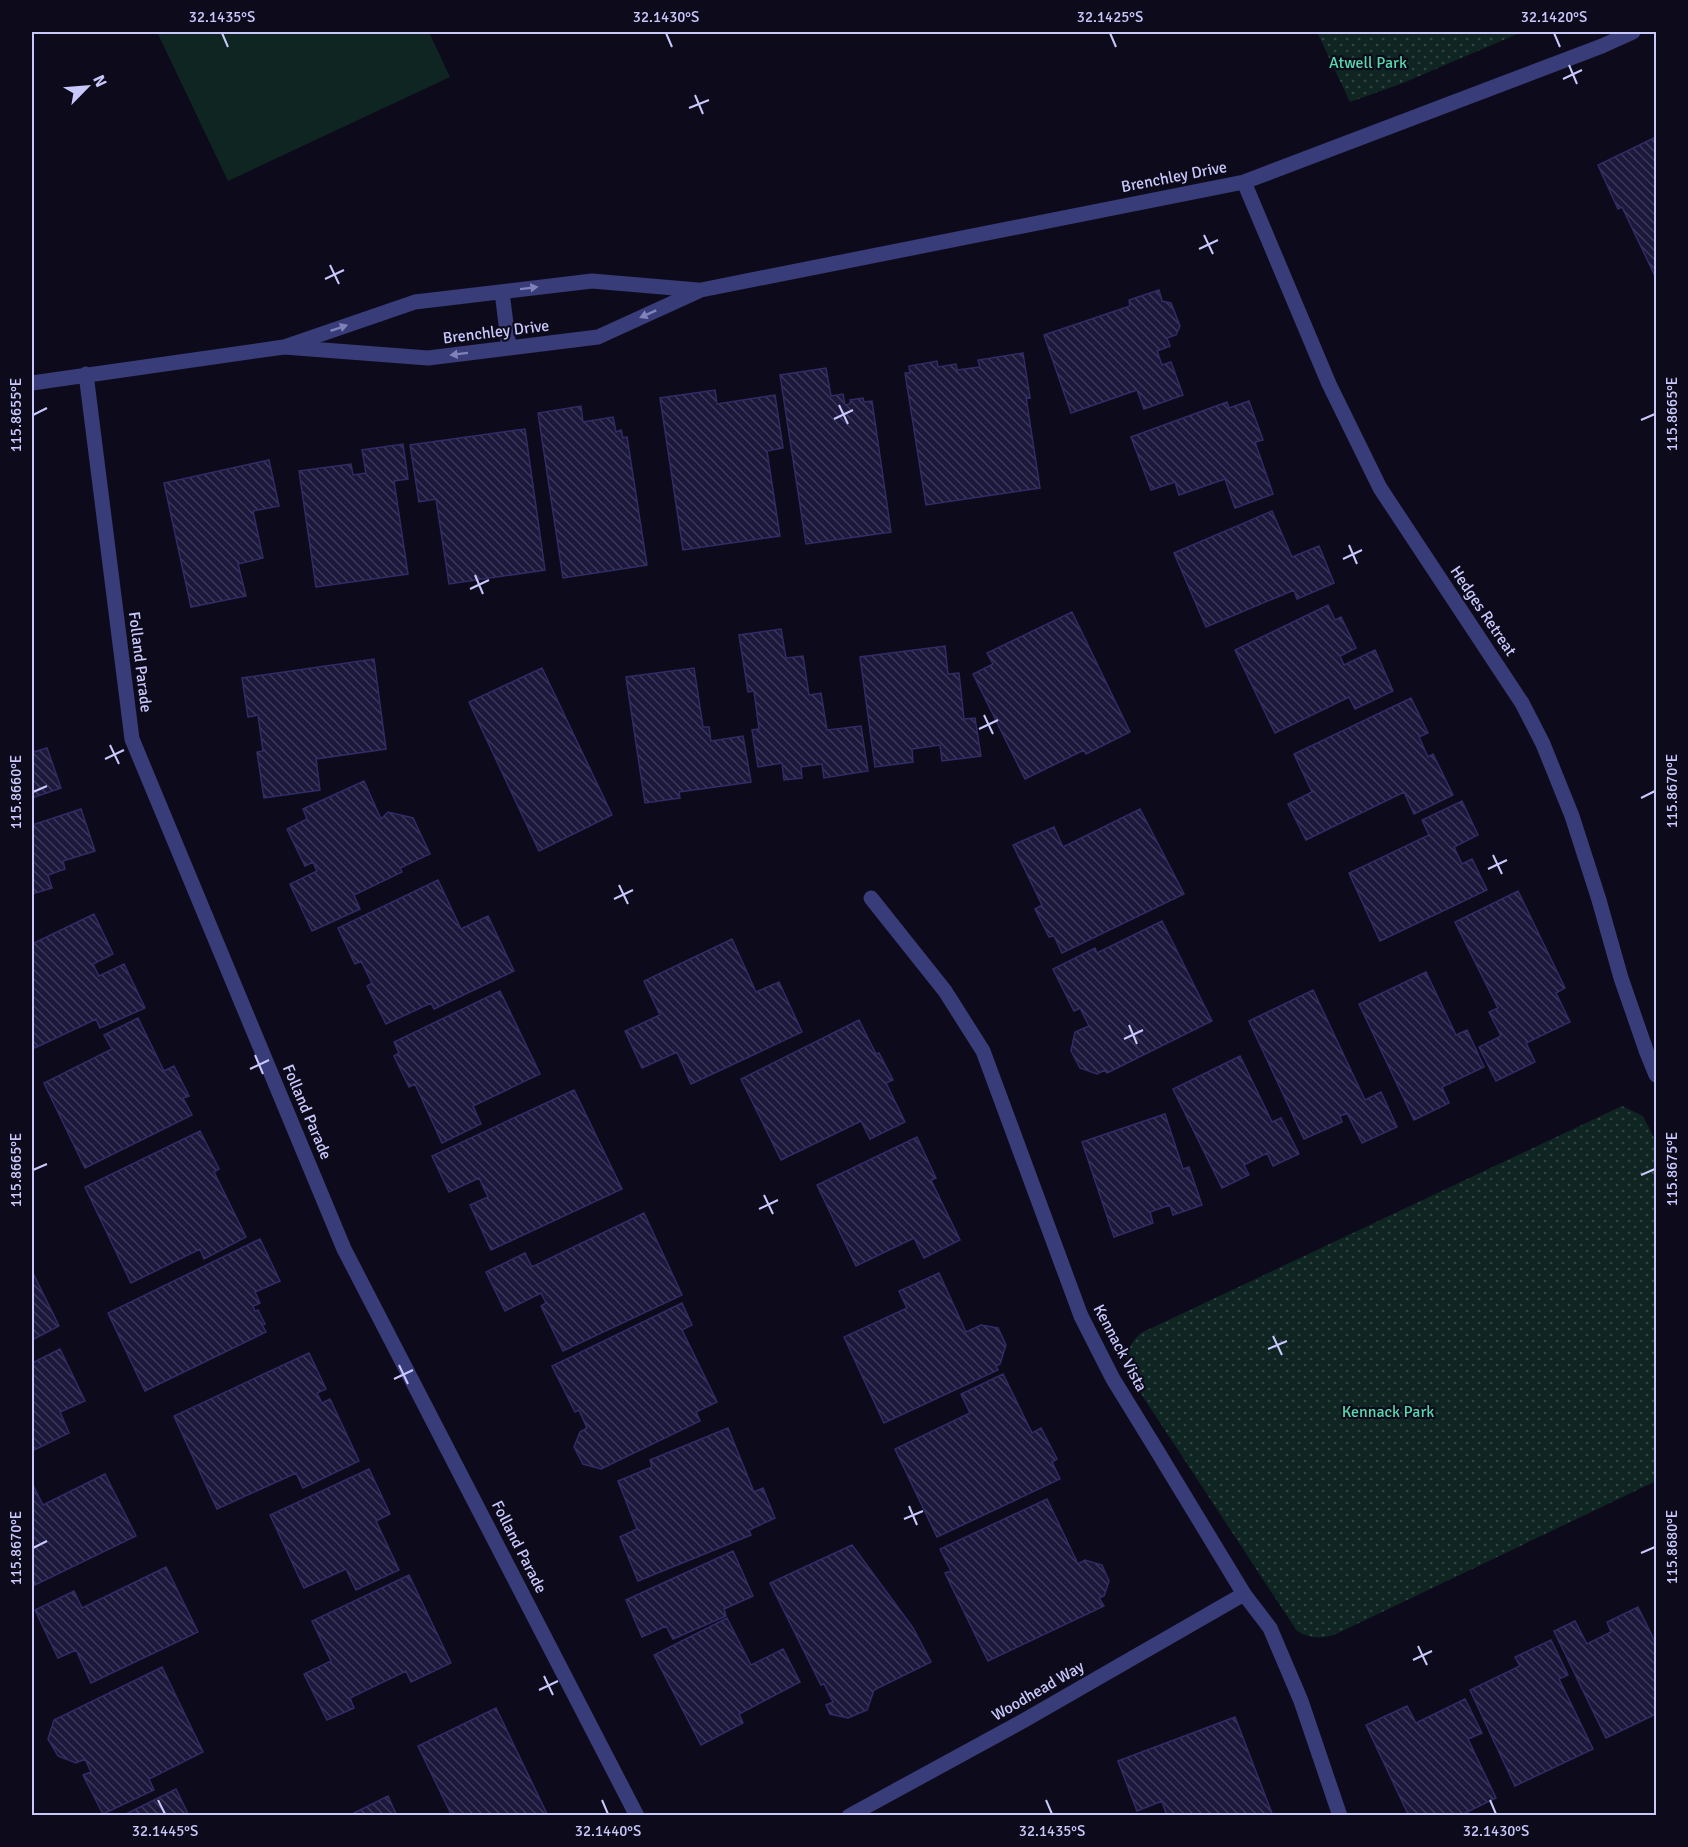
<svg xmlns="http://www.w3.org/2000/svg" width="1688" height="1847" font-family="Signika,sans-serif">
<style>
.grass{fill:url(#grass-dots)}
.garden{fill:#0f2522}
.building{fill:url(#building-back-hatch);stroke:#312b66;stroke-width:1.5}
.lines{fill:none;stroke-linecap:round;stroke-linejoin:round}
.minor{stroke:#383c78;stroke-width:15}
.oneway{fill:#8082ba}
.ticks{fill:none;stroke:#c9c8fd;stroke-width:2}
.labels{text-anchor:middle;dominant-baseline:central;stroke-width:4.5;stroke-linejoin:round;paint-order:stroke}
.park-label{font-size:16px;fill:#58d9ac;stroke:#0d0b1b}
.street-label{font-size:16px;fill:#c9c8fd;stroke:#0d0b1b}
.neatline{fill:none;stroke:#c9c8fd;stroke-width:2}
.ticks-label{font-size:15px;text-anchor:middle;fill:#c9c8fd}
</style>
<defs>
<pattern id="grass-dots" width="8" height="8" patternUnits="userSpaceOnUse" patternTransform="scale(1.5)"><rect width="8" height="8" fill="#0f2522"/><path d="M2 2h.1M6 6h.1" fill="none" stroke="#314343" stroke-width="1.8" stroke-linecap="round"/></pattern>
<pattern id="building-back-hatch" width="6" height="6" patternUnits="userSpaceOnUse" patternTransform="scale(1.5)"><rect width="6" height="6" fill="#1c183b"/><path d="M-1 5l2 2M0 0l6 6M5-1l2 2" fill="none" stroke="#3c3858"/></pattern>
</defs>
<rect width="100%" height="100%" fill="#0d0b1b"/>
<!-- grass -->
<path class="grass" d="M1317,32H1522L1403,83L1350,102Z
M1622,1106L1643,1116L1656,1142V1481L1336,1634C1321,1639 1311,1639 1297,1631L1126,1371C1125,1355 1129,1344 1141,1333Z"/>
<!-- garden -->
<path class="garden" d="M157,32H429L450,77L228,181Z"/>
<!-- building -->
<path class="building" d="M1656,137V278L1622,207L1618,209L1598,165Z
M1159,290L1162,301L1171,303L1180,326L1176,335L1167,338L1170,346L1157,351L1162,365L1171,362L1183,395L1144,409L1137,390L1071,413L1044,335L1130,306L1129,300Z
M1023,353L1030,398L1026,397L1040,488L926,505L905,373H910L909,366L937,361L938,367L956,364L957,370L980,367L978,360Z
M826,368L831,396L843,394L845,405L850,404V400L863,398L864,402L872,401L891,532L806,544L780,375Z
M715,390L717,404L775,395L783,448L767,451L780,536L683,550L660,398Z
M1249,401L1263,440L1255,442L1273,494L1235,508L1225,479L1179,495L1175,482L1151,490L1131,437L1227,402L1229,408Z
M581,406L583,422L613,417L616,432L621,430L623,438L627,437L647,565L563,578L538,413Z
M525,429L545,570L449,584L436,499L419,502L410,445Z
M403,444L408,479L394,481L408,574L316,587L299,471L351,464L353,475L366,473L362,450Z
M269,460L279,506L253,511L263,558L238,564L246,596L191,607L164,483Z
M1272,511L1292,557L1319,546L1334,583L1297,599L1294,590L1206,627L1174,553Z
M1328,605L1335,620L1341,617L1356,648L1340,656L1344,665L1375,650L1393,691L1355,709L1349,697L1275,733L1235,650Z
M1072,612L1130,732L1086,754L1084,750L1025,779L973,674L993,664L987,653Z
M781,629L786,658L803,656L809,695L821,693L827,730L861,726L868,771L824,778L822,764L801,767L802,778L784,780L782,763L758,767L752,730L759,729L754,691L748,692L739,635Z
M945,646L948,674L959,673L964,719L975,718L981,756L942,761L940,745L912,749L913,762L875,767L860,657Z
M374,659L386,749L316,759L320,790L264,798L257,752L263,751L258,715L248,717L242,678Z
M542,668L612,815L539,851L469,702Z
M694,668L703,727H709L711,741L743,736L751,782L679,792L680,798L645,803L626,677Z
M1411,698L1428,733L1419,737L1428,757L1433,754L1453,795L1414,814L1404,792L1306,840L1288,804L1312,792L1294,754Z
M32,744L34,752L47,748L61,788L32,798Z
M364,781L381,819L388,812L413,818L430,854L400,868L402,872L354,895L360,909L312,931L290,884L317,871L313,862L305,866L287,829L307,819L303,809Z
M1462,801L1478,835L1454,847L1462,864L1472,859L1487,890L1380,941L1349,873L1429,835L1422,820Z
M81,809L95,851L63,861L65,869L48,875L52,888L32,894V825Z
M1140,809L1184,894L1062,953L1054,936L1049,937L1035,909L1042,905L1013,845L1054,827L1063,847Z
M438,880L461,929L488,916L514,971L434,1009L431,1003L386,1024L367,986L372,983L361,961L355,964L338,928Z
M1518,891L1565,988L1556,993L1570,1022L1526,1043L1535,1062L1496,1081L1479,1047L1501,1036L1489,1012L1498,1008L1455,922Z
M94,914L113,954L93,964L99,976L124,964L145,1008L100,1028L96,1019L35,1048L32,1042V944Z
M1162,921L1212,1021L1107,1073L1105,1070L1097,1074L1080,1068L1071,1051L1075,1032L1089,1026L1080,1008L1074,1011L1053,969L1095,948L1097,953Z
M732,939L756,992L779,982L802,1032L691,1084L677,1052L642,1068L625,1031L660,1015L644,981Z
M1426,972L1456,1035L1467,1030L1484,1067L1442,1087L1449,1103L1414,1120L1359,1004Z
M1313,990L1365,1100L1381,1092L1397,1127L1362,1143L1347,1113L1340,1116L1342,1122L1304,1139L1249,1021Z
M500,991L540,1074L473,1106L481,1124L442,1143L415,1084L409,1087L394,1056L399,1053L394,1042Z
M138,1018L164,1071L174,1066L189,1096L183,1098L192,1115L85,1168L44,1083L112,1049L104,1035Z
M859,1020L876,1054L879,1053L893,1080L886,1083L905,1122L870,1139L861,1121L781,1160L741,1079Z
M1240,1056L1272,1122L1281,1118L1299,1154L1273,1166L1267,1153L1244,1165L1249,1175L1222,1188L1173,1089Z
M574,1090L622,1189L491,1250L470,1205L488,1197L479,1178L449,1192L432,1156Z
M1165,1114L1183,1169L1189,1167L1202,1205L1173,1215L1170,1205L1150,1212L1153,1223L1114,1237L1082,1142Z
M200,1131L219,1169L214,1172L246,1237L204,1259L200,1249L131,1283L85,1187Z
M917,1137L936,1178L931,1180L960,1240L924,1258L914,1238L856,1266L817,1185Z
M644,1213L682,1295L563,1351L541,1306L546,1303L541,1293L505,1311L486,1272L525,1253L532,1267Z
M260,1239L280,1281L255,1292L260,1303L253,1306L255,1311L258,1310L265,1324L262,1325L266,1332L145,1391L108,1313Z
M33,1273L59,1326L32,1340V1274Z
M939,1273L966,1332L981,1325L998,1328L1006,1345L1000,1364L996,1366L998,1370L884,1423L844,1337L907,1308L899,1291Z
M682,1303L692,1325L682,1330L717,1402L696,1412L700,1421L601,1469L583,1464L574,1447L580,1432L587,1428L579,1410L575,1412L552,1366Z
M60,1349L85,1401L60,1412L69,1433L32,1451V1363Z
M309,1353L326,1389L317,1393L322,1403L330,1399L359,1461L303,1488L296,1473L217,1509L174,1416Z
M1003,1374L1032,1433L1041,1428L1057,1459L1052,1462L1060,1479L937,1537L895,1449L970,1413L961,1394Z
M728,1428L754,1492L763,1488L775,1518L749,1530L751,1535L638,1581L620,1537L637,1529L618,1481L652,1467L650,1460Z
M369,1469L390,1514L376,1521L399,1570L356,1590L346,1569L304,1588L270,1515Z
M105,1474L136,1536L33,1586L32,1582V1483L43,1505Z
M1047,1499L1078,1564L1085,1560L1102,1565L1109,1581L1104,1596L1099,1598L1104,1606L988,1661L945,1573L951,1571L940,1549Z
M852,1545L913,1628L931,1662L874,1690L867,1710L848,1718L830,1714L826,1705L833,1702L824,1684L821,1685L770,1583Z
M733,1551L753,1596L724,1609L726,1616L673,1639L666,1626L642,1637L626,1600Z
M166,1567L198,1632L91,1683L76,1650L58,1658L35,1610L74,1591L82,1608Z
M409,1575L451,1663L411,1682L406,1671L350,1698L354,1708L327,1720L304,1674L331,1661L312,1621Z
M1638,1607L1656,1644V1714L1606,1738L1554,1631L1575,1621L1587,1644L1611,1632L1607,1622Z
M727,1618L751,1665L783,1649L800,1682L739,1714L743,1723L701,1745L654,1655Z
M1551,1640L1568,1675L1559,1679L1593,1749L1515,1786L1470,1690L1520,1666L1515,1657Z
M162,1667L203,1752L149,1779L154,1790L103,1814L83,1775L91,1772L85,1759L76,1763L58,1756L48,1739L54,1720Z
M1465,1699L1482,1733L1468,1739L1496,1798L1459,1816H1409L1366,1725L1407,1706L1416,1723Z
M496,1708L548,1816H452L418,1746Z
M1235,1717L1273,1816H1167L1162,1801L1137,1811L1118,1761Z
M176,1789L189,1816H122Z
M388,1796L397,1816H348Z"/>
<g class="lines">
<!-- minor -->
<path class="minor" d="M1244,182L1329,384L1380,488L1522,703L1543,744L1572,816L1599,900L1621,978L1647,1053L1656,1075
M502,292L509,348
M284,347L428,358L598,337L701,290L1244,182L1602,46L1633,32
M86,374L132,739L344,1249L637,1816
M32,383L284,347L415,302L592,281L698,290
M871,898L945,991L983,1051L1081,1316L1113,1379L1153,1444L1244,1594L1270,1628L1301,1701L1340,1816
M849,1816L1023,1721L1244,1594"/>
</g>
<!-- one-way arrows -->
<defs><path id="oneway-solid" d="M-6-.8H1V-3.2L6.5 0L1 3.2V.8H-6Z" transform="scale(1.5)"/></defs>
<g class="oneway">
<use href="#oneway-solid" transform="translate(529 288) rotate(-7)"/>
<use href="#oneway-solid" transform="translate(648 314) rotate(156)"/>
<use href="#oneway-solid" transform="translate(339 328) rotate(-19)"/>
<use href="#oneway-solid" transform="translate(459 354) rotate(173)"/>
</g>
<!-- ticks -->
<path class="ticks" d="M222,33L228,47M666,33L672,47M1110,33L1116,47M1554,33L1560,47M1569,65L1577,84M1563,79L1582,70M695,95L703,114M689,108L709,100M1204,235L1213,254M1199,249L1218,240M330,265L339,284M325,279L344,270M839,405L848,424M33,415L47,408M834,419L853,410M1641,420L1655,414M1349,545L1357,564M1343,559L1362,550M475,575L483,594M470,589L489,580M984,715L993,734M979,729L998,720M110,745L119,764M105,759L124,750M33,792L47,786M1641,798L1655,791M1493,855L1502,874M1488,869L1507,860M619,885L628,904M614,899L633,890M1129,1025L1137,1044M1124,1039L1143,1030M255,1055L263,1074M250,1069L269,1060M33,1170L47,1164M1641,1175L1655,1169M764,1195L773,1214M759,1209L778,1200M1273,1336L1282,1355M1268,1349L1287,1341M399,1365L408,1384M394,1379L413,1370M909,1506L917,1525M904,1519L923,1511M33,1548L47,1541M1641,1553L1655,1547M1418,1646L1427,1665M1413,1660L1432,1651M544,1676L553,1695M539,1690L558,1681M158,1800L165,1814M602,1800L608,1814M1046,1800L1052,1814M1490,1800L1496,1814"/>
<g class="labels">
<!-- park labels -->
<g class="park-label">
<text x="1368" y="63">Atwell Park</text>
<text x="1388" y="1412">Kennack Park</text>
</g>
<!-- street labels -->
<g class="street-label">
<text transform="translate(1174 177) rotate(-11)">Brenchley Drive</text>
<text transform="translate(496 332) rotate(-7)">Brenchley Drive</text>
<text transform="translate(1483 611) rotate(56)">Hedges Retreat</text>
<text transform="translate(140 662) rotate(83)">Folland Parade</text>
<text transform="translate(307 1112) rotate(67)">Folland Parade</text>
<text transform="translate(1120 1348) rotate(62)">Kennack Vista</text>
<text transform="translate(519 1547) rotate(63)">Folland Parade</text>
<text transform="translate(1038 1691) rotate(-30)">Woodhead Way</text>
</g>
</g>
<!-- border -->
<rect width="1688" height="1847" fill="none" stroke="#0d0b1b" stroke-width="66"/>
<!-- north arrow -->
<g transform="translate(87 87) rotate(65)" stroke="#0d0b1b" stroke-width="4.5" paint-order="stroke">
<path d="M0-4.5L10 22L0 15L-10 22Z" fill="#c9c8fd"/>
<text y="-9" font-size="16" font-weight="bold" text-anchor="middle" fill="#c9c8fd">N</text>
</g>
<rect x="33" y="33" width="1622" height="1781" class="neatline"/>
<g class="ticks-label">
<text x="222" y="22">32.1435°S</text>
<text x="666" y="22">32.1430°S</text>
<text x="1110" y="22">32.1425°S</text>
<text x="1554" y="22">32.1420°S</text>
<text transform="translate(1672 414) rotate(-90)" y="5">115.8665°E</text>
<text transform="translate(16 415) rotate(-90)" y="5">115.8655°E</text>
<text transform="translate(1672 791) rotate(-90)" y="5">115.8670°E</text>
<text transform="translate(16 792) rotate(-90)" y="5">115.8660°E</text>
<text transform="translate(1672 1169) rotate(-90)" y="5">115.8675°E</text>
<text transform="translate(16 1170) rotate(-90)" y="5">115.8665°E</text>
<text transform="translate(1672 1547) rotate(-90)" y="5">115.8680°E</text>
<text transform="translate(16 1548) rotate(-90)" y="5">115.8670°E</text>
<text x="165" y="1836">32.1445°S</text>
<text x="608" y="1836">32.1440°S</text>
<text x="1052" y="1836">32.1435°S</text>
<text x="1496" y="1836">32.1430°S</text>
</g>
</svg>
